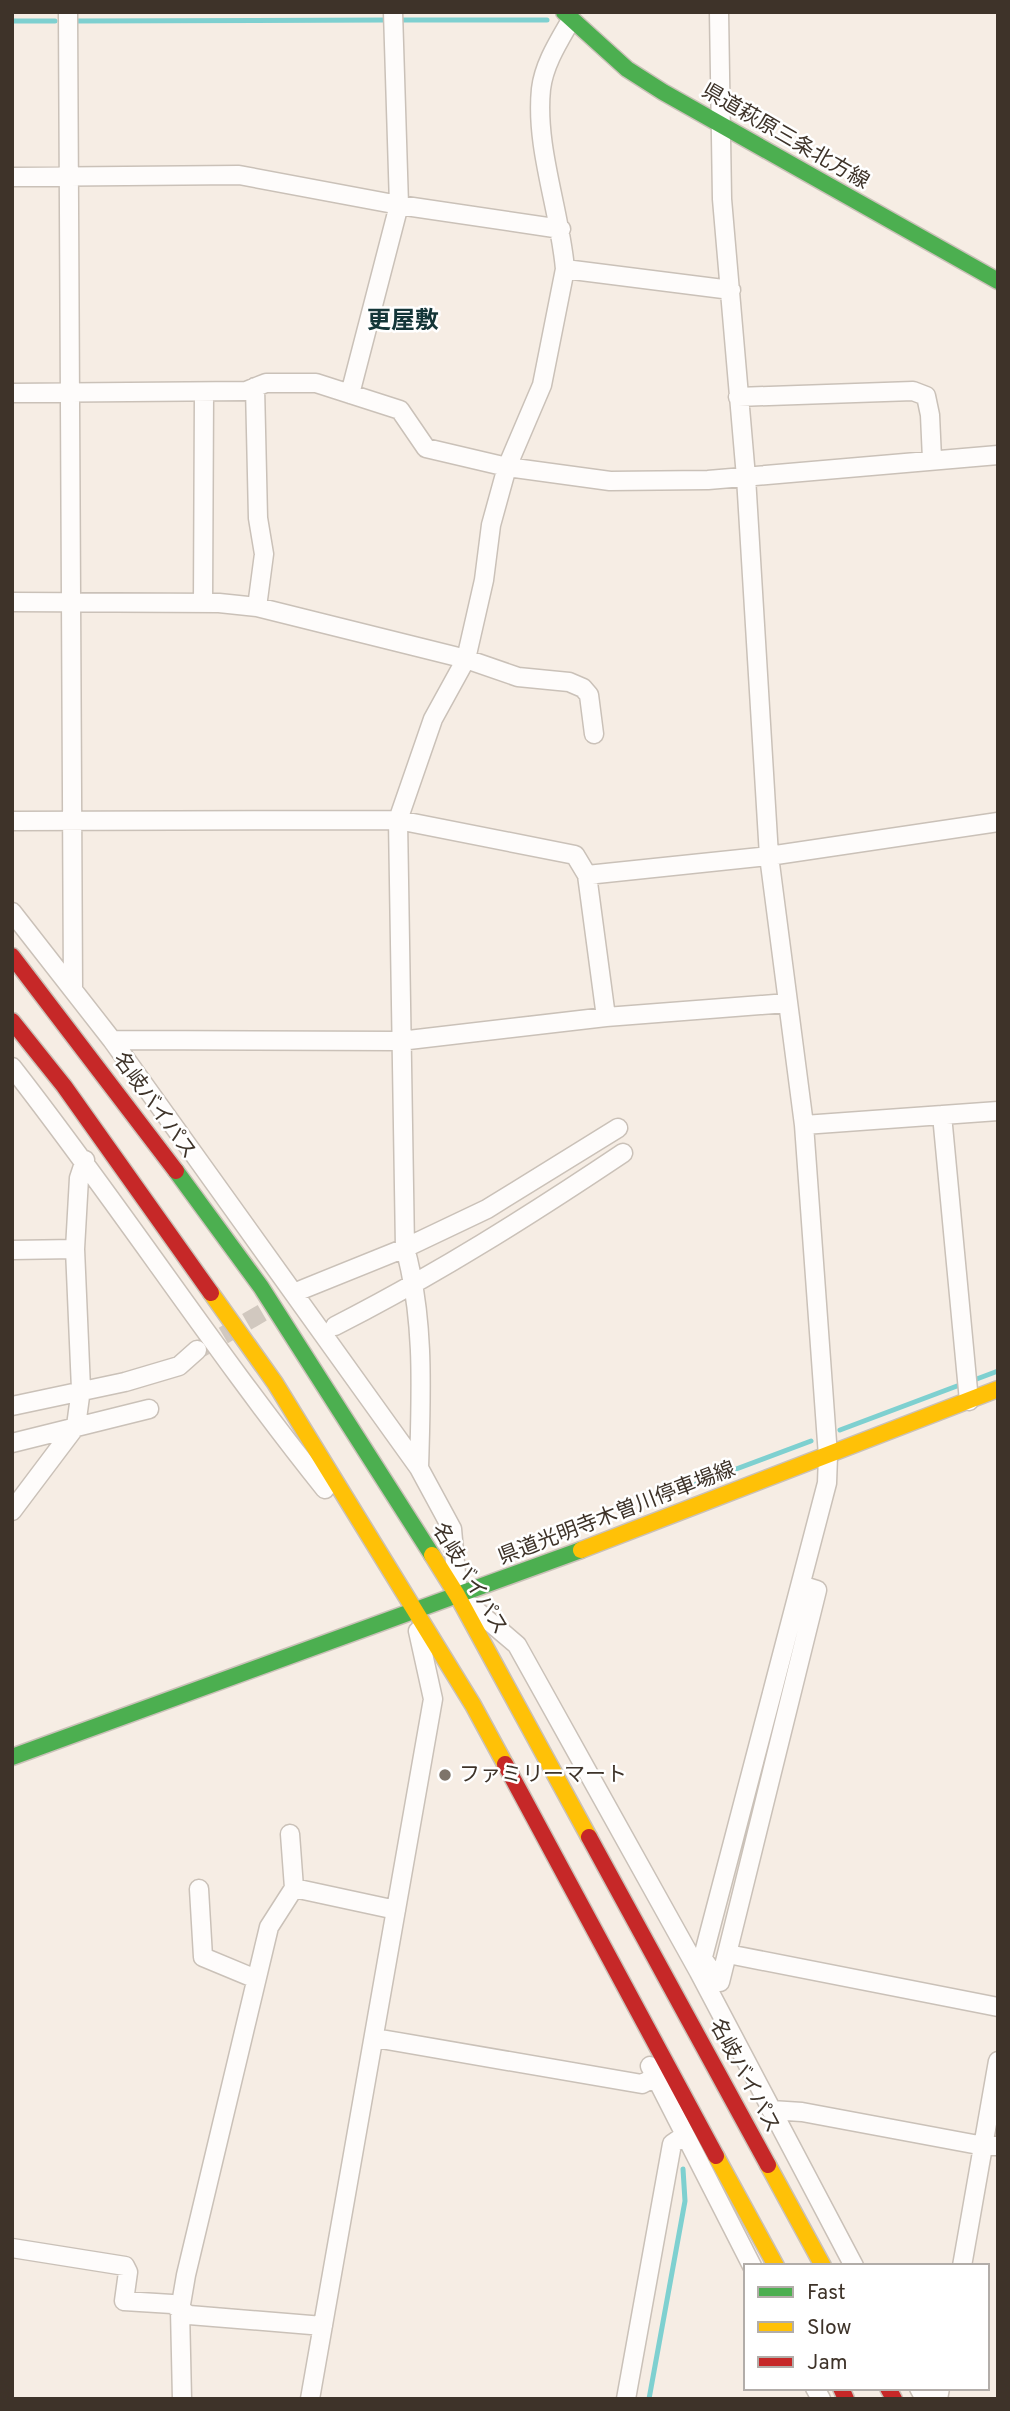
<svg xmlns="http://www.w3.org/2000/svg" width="1010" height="2411" font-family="Overpass,'Noto Sans JP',sans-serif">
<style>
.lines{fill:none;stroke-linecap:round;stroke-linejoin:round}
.stream{stroke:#7ed0d0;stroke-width:5}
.street-tunnel{stroke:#d1c8bf;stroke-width:18;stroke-dasharray:18 9;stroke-linecap:butt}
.street-casing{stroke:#cac1b8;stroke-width:21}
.fast-casing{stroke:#cac1b8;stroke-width:19}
.slow-casing{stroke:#cac1b8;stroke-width:19}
.jam-casing{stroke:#cac1b8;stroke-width:19}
.street{stroke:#fefcfb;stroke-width:18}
.fast{stroke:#4caf50;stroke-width:16}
.slow{stroke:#ffc107;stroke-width:16}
.jam{stroke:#c62828;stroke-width:16}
.poi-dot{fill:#7e746a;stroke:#fff;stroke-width:2.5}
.labels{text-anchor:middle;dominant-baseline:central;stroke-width:5;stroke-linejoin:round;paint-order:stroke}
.street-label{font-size:21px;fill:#3e3329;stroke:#fff}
.poi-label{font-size:21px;fill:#3e3329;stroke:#fff;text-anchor:start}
.quarter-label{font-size:24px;font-weight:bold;fill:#143638;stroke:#fff}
</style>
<rect width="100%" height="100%" fill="#f6ede4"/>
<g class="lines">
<!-- stream -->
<path class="stream" d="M399,20H547
M12,21H55
M72,21L386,20
M974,1380L998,1371
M840,1430L957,1386
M696,1484L811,1441
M649,2399L685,2201L683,2169"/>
<!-- street-tunnel -->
<path class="street-tunnel" d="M200,1349L279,1303"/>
<defs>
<path id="street" d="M68,12L73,989
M571,20C559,41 544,64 541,89C535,148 560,210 565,269L731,290
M12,177L239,175L399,205L561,229
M255,387L258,518L264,554L257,607
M12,393L246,391L266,383H316L400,410L426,448L507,467L610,481L708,480L998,455
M350,394L399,205L393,12
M738,397L913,391L926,396L930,415L932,459
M12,602L219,603L257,607L466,659L518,677L569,682L583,688L589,695L594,734
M203,603L204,392
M12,821L398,820L575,855L587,875L606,1017
M587,875L769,856L998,822
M12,912L112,1040L419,1468L452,1529L457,1585
M112,1040L400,1041L606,1017L787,1003
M12,1067C120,1205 215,1352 325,1489
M942,1115L969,1401
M804,1125L998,1111
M12,1250L75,1249
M301,1290L405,1248L487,1209L618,1128
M335,1326C437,1274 529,1216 623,1153
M12,1406L125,1382L179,1366L197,1350
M12,1443L149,1409
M419,1468C421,1394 425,1320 405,1248L398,820L433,719L466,659L484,580L491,525L507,467L542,385L565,269
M12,1511L76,1426L81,1389L75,1249L79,1178L85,1160
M471,1606L517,1645L699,1972L854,2266
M290,1834L294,1888
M199,1889L203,1957L256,1979
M728,1954L998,2007
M703,1959L720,1982L817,1590L801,1585
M699,1972L827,1483L828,1456L804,1125L769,856L746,477L722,199L719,12
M375,2038L642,2084L655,2077
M650,2066L752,2266
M771,2110L802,2112L984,2146H998
M12,2248L125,2266L128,2272L124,2301L172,2304L189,2315L323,2326
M962,2266L998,2061
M815,2388L821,2399
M919,2388L925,2399
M182,2399L180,2310L186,2275L269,1927L294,1888L396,1910
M310,2399L433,1699L418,1631
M626,2399L672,2144L685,2135
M938,2399L940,2388"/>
<path id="fast" d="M564,12L627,69L663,92L998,281
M176,1171L261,1287L432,1555
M12,1757L581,1550"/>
<path id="slow" d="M211,1293L275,1383L473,1705L505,1764
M581,1550L998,1389
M432,1555L457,1595L589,1837
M716,2156L776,2266
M768,2165L823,2266"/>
<path id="jam" d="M12,956L176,1171
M12,1021L64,1086L211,1293
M505,1764L716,2156
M589,1837L768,2165
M841,2388L846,2399
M888,2388L894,2399"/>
</defs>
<!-- street casing -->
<use href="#street" class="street-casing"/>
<!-- fast casing -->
<use href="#fast" class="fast-casing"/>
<!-- slow casing -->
<use href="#slow" class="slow-casing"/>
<!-- jam casing -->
<use href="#jam" class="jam-casing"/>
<!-- street -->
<use href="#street" class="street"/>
<!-- fast -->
<use href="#fast" class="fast"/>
<!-- slow -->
<use href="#slow" class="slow"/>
<!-- jam -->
<use href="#jam" class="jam"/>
</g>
<!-- markers -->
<circle class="poi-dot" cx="445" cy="1775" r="7"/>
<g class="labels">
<!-- street labels -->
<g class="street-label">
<text transform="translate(785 137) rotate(30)">県道萩原三条北方線</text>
<text transform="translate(154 1106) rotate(54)">名岐バイパス</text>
<text transform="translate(617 1514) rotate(-21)">県道光明寺木曽川停車場線</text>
<text transform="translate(469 1579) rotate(59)">名岐バイパス</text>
<text transform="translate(744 2076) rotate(62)">名岐バイパス</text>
</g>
<!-- poi labels -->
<g class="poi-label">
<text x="459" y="1775">ファミリーマート</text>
</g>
<!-- quarter labels -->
<g class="quarter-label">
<text x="403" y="322">更屋敷</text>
</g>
</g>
<!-- border -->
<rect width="1010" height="2411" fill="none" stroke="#3e3329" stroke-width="28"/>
<!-- legend -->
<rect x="744" y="2264" width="245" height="126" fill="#ffffff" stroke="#b2ada9" stroke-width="2"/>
<rect x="758" y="2287" width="35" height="10" fill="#4caf50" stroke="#b2ada9" stroke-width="2"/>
<text x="807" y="2299" font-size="21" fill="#3e3329">Fast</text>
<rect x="758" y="2322" width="35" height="10" fill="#ffc107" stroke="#b2ada9" stroke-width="2"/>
<text x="807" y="2334" font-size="21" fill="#3e3329">Slow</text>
<rect x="758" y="2357" width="35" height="10" fill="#c62828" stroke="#b2ada9" stroke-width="2"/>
<text x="807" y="2369" font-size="21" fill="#3e3329">Jam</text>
</svg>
